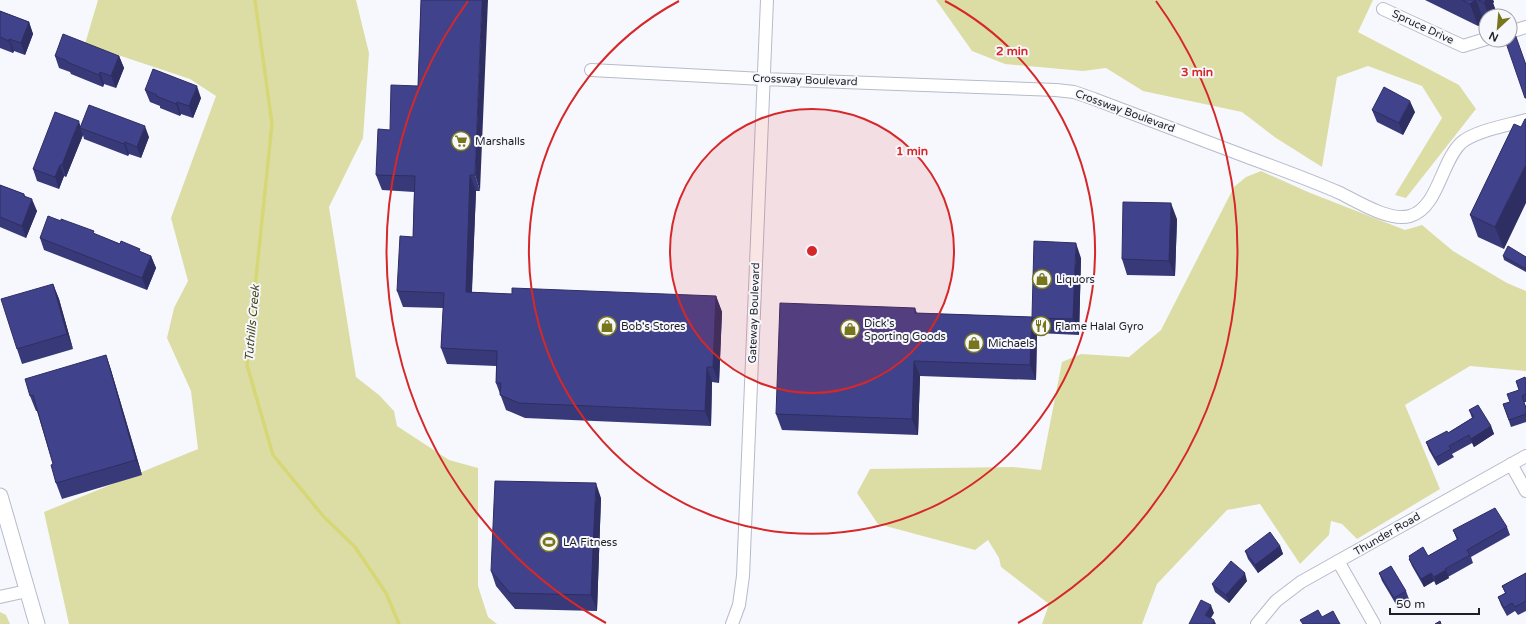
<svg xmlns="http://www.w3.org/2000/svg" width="1526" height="624" font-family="'Varela Round',sans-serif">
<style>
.green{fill:#dcdda5}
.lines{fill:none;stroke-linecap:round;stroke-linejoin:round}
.stream{stroke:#d8d776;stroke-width:3.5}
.minor-casing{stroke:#b7baca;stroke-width:14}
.major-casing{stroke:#b7baca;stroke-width:17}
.minor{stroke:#fff;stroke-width:12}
.major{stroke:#fff;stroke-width:15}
.wall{fill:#383978}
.shaded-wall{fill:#2e2e62}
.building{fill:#41428c;stroke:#2e2e62}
.ring{fill:none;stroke:#d62828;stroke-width:2}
.labels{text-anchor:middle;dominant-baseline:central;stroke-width:4;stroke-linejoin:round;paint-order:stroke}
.street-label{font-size:11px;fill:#1e1e24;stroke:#f7f8fe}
.poi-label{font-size:11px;fill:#1e1e24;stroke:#f7f8fe;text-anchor:start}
.water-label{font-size:12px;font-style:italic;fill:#4c4b22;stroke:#f7f8fe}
.centre{fill:#d62828;stroke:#f7f8fe;stroke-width:2}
.ring-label{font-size:12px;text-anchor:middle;font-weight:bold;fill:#d62828;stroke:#f7f8fe;stroke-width:4;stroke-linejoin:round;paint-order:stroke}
</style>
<rect width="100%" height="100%" fill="#f7f8fe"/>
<!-- green -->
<path class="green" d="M98,0H356L369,53L363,138L329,207L356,377L379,395L394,411L397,426L449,460L478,468V586L488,617L497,624H69L44,512L198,449L191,391L167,338L174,308L188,281L171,218L216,96L190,79L85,44Z
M936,0H1373L1358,32L1459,85L1476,109L1406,198L1395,195L1442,118L1422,86L1368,66L1337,77L1322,167L1276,138L1242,112L1143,91L1106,68L1083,71L1005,64L972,51Z
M1261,171L1308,192L1405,230L1422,225L1453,251L1507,283L1526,291V371L1470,366L1405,405L1440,489L1357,539L1342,524L1331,521L1329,535L1300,564L1260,504L1227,510L1157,584L1142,624H1042L1049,604L1001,567L999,558L988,540L975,550L878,524L857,493L870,469L1013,467L1041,470L1062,362L1081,354L1129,357L1161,330L1234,187L1246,177Z
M0,612L6,615L10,624H0Z"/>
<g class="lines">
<!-- stream -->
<path class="stream" d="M255,0L272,124L247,365L273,455L324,517L355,547L386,593L399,624"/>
<defs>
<path id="minor" d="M1383,9L1463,46L1486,39
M1510,32L1526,27
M591,70L763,79L1056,90L1074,92L1094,99C1146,119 1198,138 1250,158C1280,169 1310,180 1340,193C1358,202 1390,222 1410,216C1438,208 1441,162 1461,143C1474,131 1509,125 1526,120
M1511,464L1526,491
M1338,561L1374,624
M0,597L27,591
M732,624L739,605L743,576L767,0
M1257,624L1276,601L1301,582L1526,456"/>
<path id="major" d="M0,496L37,624"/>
</defs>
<!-- minor casing -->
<use href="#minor" class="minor-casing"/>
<!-- major casing -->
<use href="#major" class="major-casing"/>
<!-- minor -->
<use href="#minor" class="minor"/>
<!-- major -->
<use href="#major" class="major"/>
</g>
<!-- wall -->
<path class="wall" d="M421,0L480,191H476L472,292L512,294L716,296L722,312L719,383L712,382L711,426L525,418L506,410L496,383V366L447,364L441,348L443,308L403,307L397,291L413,237L414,192L382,190L376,175L390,130L418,86Z
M1425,0H1493L1494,2L1493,3L1497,14L1496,16H1486V22L1484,21L1478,26Z
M0,11L29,22L33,34L25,55L14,51L13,53L0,48Z
M55,56H119L124,68L116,88L104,84L103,87L71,74L70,72L59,68Z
M145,90L201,98L193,118L181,114L180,116L160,108V106L150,102Z
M1372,110L1415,112L1403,135L1377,122Z
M1514,124L1504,249L1478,237L1470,215Z
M81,126L149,137L141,158L129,154L128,156L84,139L83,135L66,177L64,176L59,189L37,181L33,169Z
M0,185L24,194L25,196L37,211L26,238L0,227Z
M1177,219L1175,276L1127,275L1122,259Z
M95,234L120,244L151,256L156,268L147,290L44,250L40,238Z
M1503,256L1526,257V272L1504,260Z
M1081,258L1079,335L1037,333L1036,380L920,376L918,435L782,430L776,414L915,308L917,313L1032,317Z
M53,284L59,299L73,349L22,364L17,349Z
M106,355L111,370L142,475L62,499L56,483L53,464L37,411H36L30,396Z
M1526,379V402H1524L1526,408V422L1511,427L1503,404L1510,402L1519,390Z
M1469,410L1491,426L1494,434L1474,447L1472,443L1452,454L1454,457L1438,466L1429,450L1426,442L1448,433L1472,418Z
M601,498L597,611L515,609L496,586L491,571Z
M1507,527L1510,535L1471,557L1473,563L1448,577L1449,578L1436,585L1434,581L1424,587L1412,566L1409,559L1410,558L1409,556H1428L1457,540L1453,530Z
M1280,546L1283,554L1258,573L1248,559L1245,551Z
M1379,573L1406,591L1409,599L1397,606L1382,581Z
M1526,573V611L1518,615L1515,611L1507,616L1501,605L1498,597L1505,593L1502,586Z
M1247,581L1229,603L1215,592L1212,584Z"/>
<!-- shaded-wall -->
<path class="shaded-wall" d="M482,0H488L480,191L475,175Z
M1475,0H1476L1484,21L1478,26L1470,4Z
M1486,0H1493L1494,2L1493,3L1497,14L1496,16H1489L1484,3Z
M29,22L33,34L25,55L21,43Z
M9,39L14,51L13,53L9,41Z
M119,56L124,68L116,88L111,76Z
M100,72L104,84L103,87L99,75Z
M197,86L201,98L193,118L189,106Z
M1410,101L1415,112L1403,135L1399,123Z
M177,102L181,114L180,116L176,104Z
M79,121L81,128H80L83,135L66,177L62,165Z
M145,126L149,137L141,158L137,147Z
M125,142L129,154L128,156L124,144Z
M1526,164V203L1504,249L1495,227Z
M60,165L64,176L59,189L55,177Z
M470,175L476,191L471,308L466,292Z
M32,199L37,211L26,238L22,226Z
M1171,203L1177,219L1175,276L1169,261Z
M1076,243L1081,258L1079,335L1073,319Z
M151,256L156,268L147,290L142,278Z
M53,284L59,299L73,349L67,334Z
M716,296L722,312L719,383L713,367Z
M1032,318L1037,333L1036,380L1030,365Z
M106,355L111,370L142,475L136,460Z
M914,361L920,376L918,435L912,419Z
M707,367L712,382L711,426L705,411Z
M1491,426L1494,434L1474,447L1471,439Z
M596,483L601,498L597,611L591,595Z
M1280,546L1283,554L1258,573L1255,565Z
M1446,570L1449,578L1436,585L1434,577Z
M1245,573L1247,581L1229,603L1226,595Z
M1431,573L1434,581L1424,587L1421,579Z
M1211,605L1214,613L1208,623L1205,615Z
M1214,620L1216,624H1212Z"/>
<!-- building -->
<path class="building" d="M421,0H482L475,175H470L466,292L512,294V288L716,296L713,367H707L705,411L519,403L500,395L501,383H496L497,351L441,348L444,293L397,291L400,236L413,237L415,176L376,175L378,129L390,130L391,85L418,86Z
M1462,0H1475L1470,4Z
M1478,0H1486L1484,3Z
M0,11L29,22L21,43L9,39V41L0,37Z
M63,34L119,56L111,76L100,72L99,75L67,62V61L55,56Z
M1515,34L1526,65V98H1525L1505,40H1510V35Z
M153,69L197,86L189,106L177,102L176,104L156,96L157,95L145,90Z
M1384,87L1410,101L1399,123L1372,110Z
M89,105L145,126L137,147L125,142L124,144L80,128Z
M55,112L79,121L62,165H60L55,177L33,169Z
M1525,119H1526V164L1495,227L1470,215L1514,124L1521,127Z
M0,185L24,194V196L32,199L22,226L0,217Z
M1123,202L1171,203L1169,261L1122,259Z
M48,216L61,221V219L94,231L93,233L120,244L121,241L140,249L139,251L151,256L142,278L40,238Z
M1034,241L1076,243L1073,319L1032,318L1030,365L914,361L912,419L776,414L780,303L915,308V313L1032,317Z
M1508,246L1526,257V269L1503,256Z
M53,284L67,334L17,349L1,299Z
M106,355L136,460L56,483L51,465L53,464L33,395L30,396L25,379Z
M1525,377L1526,379V394L1522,396L1526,408V414L1509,420L1503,404L1510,402L1507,394L1519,390L1516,381Z
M1478,405L1491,426L1471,439L1469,435L1449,446L1451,449L1435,458L1426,442L1447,431L1448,433L1474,417L1469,410Z
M495,481L596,483L591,595L510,593L491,571Z
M1495,508L1507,527L1467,550L1470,555L1445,569L1446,570L1434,577L1431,573L1421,579L1409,559L1410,558L1409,556L1423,547L1428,556L1458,539L1453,530Z
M1270,532L1280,546L1255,565L1245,551Z
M1231,561L1245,573L1226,595L1212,584Z
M1391,566L1406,591L1394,598L1379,573Z
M1526,573V601L1515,607L1512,603L1504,608L1498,597L1506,593L1502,586Z
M1201,600L1211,605L1205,615L1214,620L1212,624H1189Z
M1318,610L1322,617L1333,611L1340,624H1303L1300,620Z
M1440,621L1441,624H1435Z"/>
<!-- distance rings -->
<circle cx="812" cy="251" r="142" fill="#d62828" fill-opacity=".12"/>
<g class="ring">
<circle cx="812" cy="251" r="142"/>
<path d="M945 1A283 283 0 1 1 679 1"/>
<path d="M606 623A425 425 0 0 1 468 1M1156 1A425 425 0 0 1 1018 623"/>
</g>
<!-- icons -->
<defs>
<symbol id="supermarket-ring" viewBox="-11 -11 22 22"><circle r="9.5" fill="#f7f8fe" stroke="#78761b" stroke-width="1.5"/><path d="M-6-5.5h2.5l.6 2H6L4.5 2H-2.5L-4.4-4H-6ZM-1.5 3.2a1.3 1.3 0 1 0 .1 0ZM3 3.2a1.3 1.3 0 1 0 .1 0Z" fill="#78761b"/></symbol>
<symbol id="shop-ring" viewBox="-11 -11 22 22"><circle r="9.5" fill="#f7f8fe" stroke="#78761b" stroke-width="1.5"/><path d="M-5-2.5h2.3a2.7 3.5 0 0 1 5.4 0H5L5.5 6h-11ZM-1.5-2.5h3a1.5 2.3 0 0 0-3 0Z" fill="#78761b"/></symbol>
<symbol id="restaurant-ring" viewBox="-11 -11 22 22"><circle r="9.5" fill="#f7f8fe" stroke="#78761b" stroke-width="1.5"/><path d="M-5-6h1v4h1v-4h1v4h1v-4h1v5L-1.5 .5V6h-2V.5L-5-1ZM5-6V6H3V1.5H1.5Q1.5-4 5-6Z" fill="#78761b"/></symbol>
<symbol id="stadium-ring" viewBox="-11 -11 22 22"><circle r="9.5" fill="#f7f8fe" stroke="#78761b" stroke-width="1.5"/><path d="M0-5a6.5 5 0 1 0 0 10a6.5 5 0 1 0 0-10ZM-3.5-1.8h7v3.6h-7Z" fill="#78761b"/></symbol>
</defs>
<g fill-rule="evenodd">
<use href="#supermarket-ring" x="450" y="130" width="22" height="22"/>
<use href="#shop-ring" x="1031" y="268" width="22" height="22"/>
<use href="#shop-ring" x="596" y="315" width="22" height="22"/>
<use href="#restaurant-ring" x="1030" y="315" width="22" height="22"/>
<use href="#shop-ring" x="839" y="318" width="22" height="22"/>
<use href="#shop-ring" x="963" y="332" width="22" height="22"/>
<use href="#stadium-ring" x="538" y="531" width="22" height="22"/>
</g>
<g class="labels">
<!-- street labels -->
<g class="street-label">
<text transform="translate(1423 27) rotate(25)">Spruce Drive</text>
<text transform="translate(805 80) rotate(2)">Crossway Boulevard</text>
<text transform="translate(1125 111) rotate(20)">Crossway Boulevard</text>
<text transform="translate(754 313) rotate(-88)">Gateway Boulevard</text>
<text transform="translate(1387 534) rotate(-30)">Thunder Road</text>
</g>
<!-- poi labels -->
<g class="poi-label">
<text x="475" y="141">Marshalls</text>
<text x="1056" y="279">Liquors</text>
<text x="864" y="323">Dick's<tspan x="864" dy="13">Sporting Goods</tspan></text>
<text x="621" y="326">Bob's Stores</text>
<text x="1055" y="326">Flame Halal Gyro</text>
<text x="988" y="343">Michaels</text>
<text x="563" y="542">LA Fitness</text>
</g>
<!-- water labels -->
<g class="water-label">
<text transform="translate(252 323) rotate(-85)">Tuthills Creek</text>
</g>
</g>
<circle cx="812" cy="251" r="6" class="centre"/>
<g class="ring-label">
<text x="1012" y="55">2 min</text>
<text x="1197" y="76">3 min</text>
<text x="912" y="155">1 min</text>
</g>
<!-- north arrow -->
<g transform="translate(1498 28) rotate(206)"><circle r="19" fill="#f7f8fe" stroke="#a0a1a7"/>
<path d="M0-3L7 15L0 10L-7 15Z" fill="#78761b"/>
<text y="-6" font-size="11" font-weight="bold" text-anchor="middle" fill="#1e1e24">N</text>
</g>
<!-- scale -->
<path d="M1390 608v6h89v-6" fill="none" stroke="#1e1e24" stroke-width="2"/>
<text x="1396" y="608" font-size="12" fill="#1e1e24" stroke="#f7f8fe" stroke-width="3" paint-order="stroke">50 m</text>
</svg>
